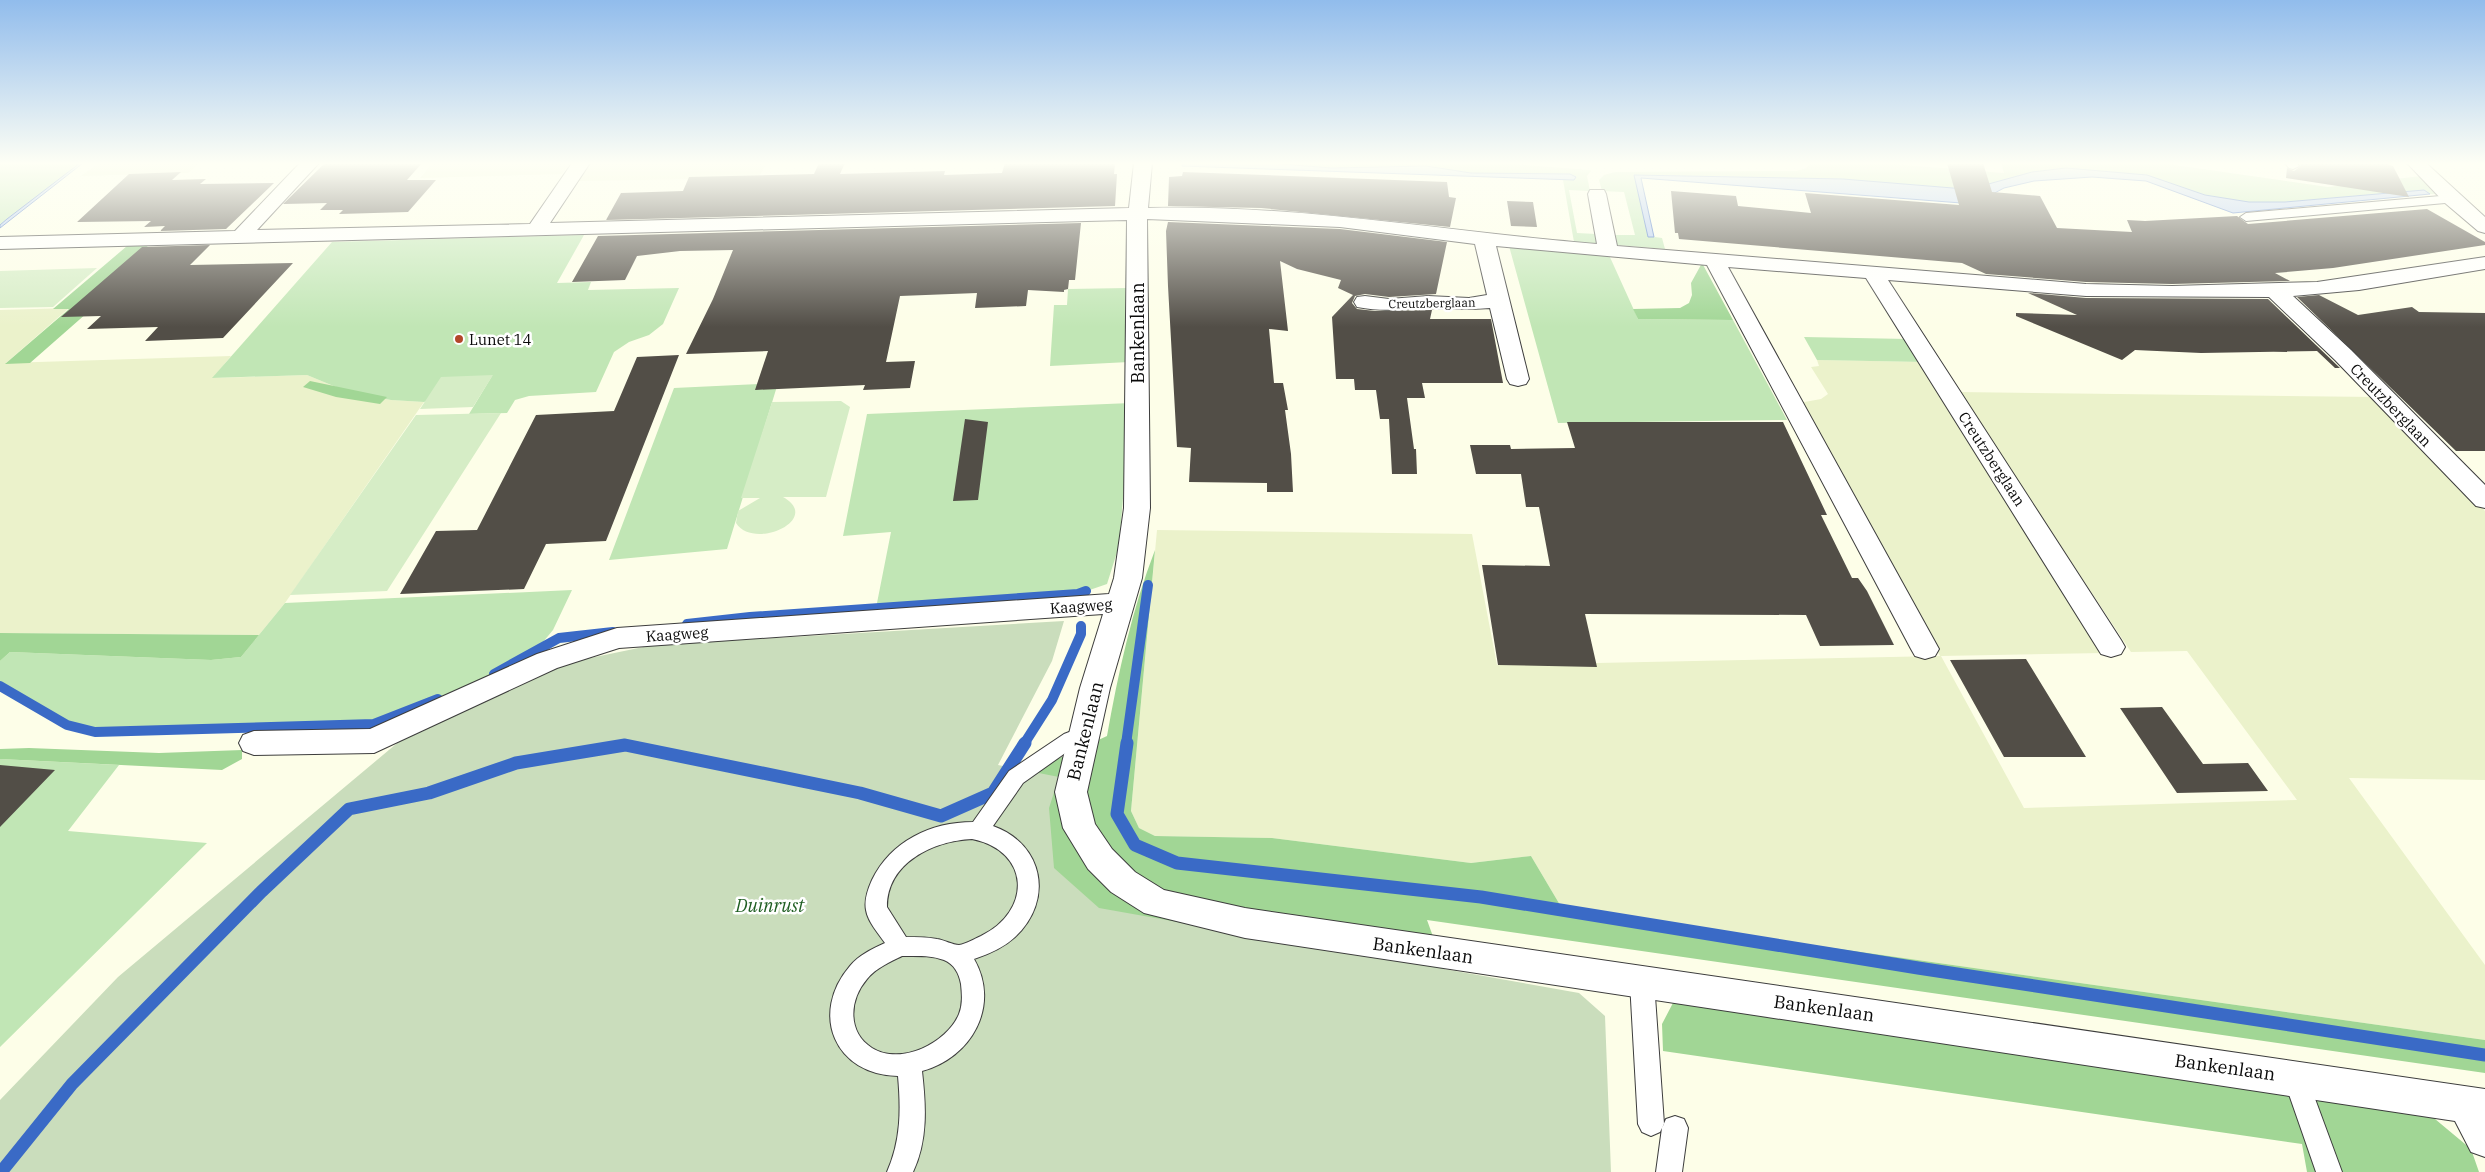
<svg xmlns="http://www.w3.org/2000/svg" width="2485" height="1172" font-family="'IBM Plex Serif',serif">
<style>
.farmland{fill:#ebf2cb}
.green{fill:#c1e6b5}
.forest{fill:#a1d695}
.cemetery{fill:#caddbc}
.pitch{fill:#d6edc6}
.water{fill:#b0c8f3;stroke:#3a6ac6}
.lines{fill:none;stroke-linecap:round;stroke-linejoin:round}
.stream-far1{stroke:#3a6ac6;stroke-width:10}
.stream{stroke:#3a6ac6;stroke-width:13}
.building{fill:#524e47}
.lane-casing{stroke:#3d3d3d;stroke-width:2}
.street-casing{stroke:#3d3d3d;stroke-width:2}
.lane{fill:#fff;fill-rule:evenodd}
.street{fill:#fff;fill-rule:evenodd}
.poi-dot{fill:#b3472a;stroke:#fff;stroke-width:2}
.labels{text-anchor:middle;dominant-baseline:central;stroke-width:5;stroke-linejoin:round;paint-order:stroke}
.far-street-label{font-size:12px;fill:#0a0a0a;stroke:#fff}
.poi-label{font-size:15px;fill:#0a0a0a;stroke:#fff;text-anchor:start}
.street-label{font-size:15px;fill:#0a0a0a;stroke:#fff}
.near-street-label{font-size:18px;fill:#0a0a0a;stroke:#fff}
.near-park-label{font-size:18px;font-style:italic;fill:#1f5e22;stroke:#fff}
</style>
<rect width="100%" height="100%" fill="#fdfee8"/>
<!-- farmland -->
<path class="farmland" d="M99,163H200L188,173L81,176Z
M433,163H570L562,174L420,178Z
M590,163H767L758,178L577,181Z
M69,308L6,363L231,356L213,378L307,375L348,392L391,400L424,402L285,603L259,635L0,633V310Z
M1817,360L1924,362L2103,653L1941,656L2024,808L2297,800L2187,651L2131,652L1959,392L2375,397L2485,511V780L2349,778L2485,965V1040L1563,910L1531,856L1471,863L1272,838L1155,836L1139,828L1131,811L1157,530L1472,534L1497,665L1940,656L1799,403L1821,399L1828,394L1811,367L1819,366Z"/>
<!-- green -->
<path class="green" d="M0,163H80L0,225Z
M1269,163H1502L1589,170L1591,171L1587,176L1590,191L1569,190L1577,233L1596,234L1597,244L1574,242L1563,180H1574L1570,174L1471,173L1426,166L1311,168Z
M1810,163H1880L2004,173L2001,163H2161L2328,187L2421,176L2442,194H2430L2424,190L2285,202H2249L2205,195L2147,175L2032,172L1974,188L1965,189L1843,179L1634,175L1648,236L1662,238L1665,249L1617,245L1614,235H1635L1624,192L1602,191L1599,180L1604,175L1615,172L1797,171L1806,168Z
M584,235L557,283L591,282L588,290L679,288L663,324L649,335L629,342L614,352L596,392L529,396L515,400L507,413L469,414L492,376L424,402L391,400L348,392L307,375L212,378L332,242Z
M1509,246L1609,255L1638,319L1733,320L1787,420L1558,423Z
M1128,288L1129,362L1050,366L1054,305H1067L1068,289Z
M1804,337L1908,339L1924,362L1817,360Z
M778,383L727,549L609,560L674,388Z
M1131,403L1119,546L1107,584L1078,594L878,609L877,603L891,532L843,536L867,414Z
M572,590L553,630L533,654L466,688L374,724L95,732L67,725L0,686V661L10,652L211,660L241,657L285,603Z
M0,759L119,765L68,831L207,843L0,1047Z"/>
<!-- forest -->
<path class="forest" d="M149,245L105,283L120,284L30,363L5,364L69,309H53L127,246Z
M1702,263L1733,320L1638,319L1633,309L1680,308L1689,303L1692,295L1691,283Z
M310,381L387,397L380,404L336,397L303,387Z
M1155,550L1131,811L1139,828L1155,836L1272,838L1471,863L1531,856L1563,910L2485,1040V1073L1427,920L1448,978L1063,969L1006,819L1040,767L1107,736C1118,674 1132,609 1155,550Z
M0,633L259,635L241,657L211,660L10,652L0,661Z
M29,748L159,753L242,750V759L222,770L0,759V749Z
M1674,1001L2417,1104L2471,1149L2479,1172H2307L2302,1144L1663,1051L1662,1024Z"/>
<!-- cemetery -->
<path class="cemetery" d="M1064,621L1052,661L998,765L1059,777L1049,808L1054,868L1099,908L1579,993L1605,1016L1611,1172H0V1100L118,977L414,729L566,663L653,645Z"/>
<!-- pitch -->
<path class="pitch" d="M97,268L53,307L0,308V271Z
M493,375L473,407L420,409L441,377Z
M841,401L850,407L826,497H783C823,519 754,551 736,523L738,511L760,498H741L772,402Z
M501,413L387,591L290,595L416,415Z"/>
<!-- water -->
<path class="water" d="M80,163H83L0,228V225L7,219Z
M1184,163H1269L1332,168L1426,166L1471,173L1570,174L1576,177L1574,180L1182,166Z
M2066,168L2147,175L2205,195L2249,202H2285L2424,190L2430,194L2233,213L2146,181L2092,177L2034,181L2004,188L1974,204L1641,178L1654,237H1648L1634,175L1843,179L1965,189L1974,188L2032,172Z"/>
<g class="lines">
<!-- stream-far1 -->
<path class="stream-far1" d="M687,624L750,617L1078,594L1086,591
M494,674L559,638L613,632
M0,686L67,725L95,732L374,724L438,699
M1024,744L1052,700L1081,634V626
M1126,744L1148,585"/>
<!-- stream -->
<path class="stream" d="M1127,743L1117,814L1135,845L1177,863L1481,897L1918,968L2485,1055
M1,1172L72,1084L261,892L349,809L429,793L516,763L625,745L860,793L941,816L993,793L1025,743"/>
</g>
<!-- building -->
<path class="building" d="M325,163H422L407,180H436L408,212L339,214L343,210H320L327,203L283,204Z
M819,163H845L840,174L945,171L944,175L1002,173L1005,163H1115L1114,174H1117L1115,206L606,220L621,193L683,191L689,177L814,174Z
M1947,163H1983L1992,192L2040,196L2057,228L2132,232L2127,220L2145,221L2237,216L2248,224L2427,209L2485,242V245L2333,268L2275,273L2290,281L2172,284L2086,282L1986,274L1962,263L1679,239L1678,233H1675L1671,191L1736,196L1738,206L1811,213L1805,193L1959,205Z
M2299,163H2385L2393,166L2409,197L2286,178L2287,168L2294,171L2301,166Z
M181,172L172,180L206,179L200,184L274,183L226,229L160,231L165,226L144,227L151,221L77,222L129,174Z
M1183,172L1447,182L1449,197L1456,198L1450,227L1261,208L1168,206L1169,177L1182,176Z
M1507,201L1533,202L1537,227L1511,226Z
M1168,222L1340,229L1447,242L1436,294L1389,297L1365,294L1355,296L1352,303L1357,309L1375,311L1432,310L1430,319H1491L1503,383H1422L1425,398H1407L1414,449H1416L1417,474H1392L1389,419H1380L1376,390H1355L1354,379H1336L1332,317L1353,295L1338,288L1341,280L1297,269L1280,261L1288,331L1269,329L1274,383H1283L1288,410H1285L1291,454L1293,492H1267V483L1189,482L1191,448L1177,447L1168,286L1166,231Z
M1081,223L1075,280H1069L1068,289L1064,290V292L1028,290L1026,306L975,308L977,293L900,296L886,362L915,361L910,388L863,390L865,385L755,390L768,351L686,354L713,299L733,250L680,251L637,256L625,280L572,282L598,236Z
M210,245L190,265L293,263L223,338L145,341L158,327L87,329L101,316L61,317L142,247Z
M2028,293L2086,298L2268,299L2340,368H2335L2317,351L2201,353L2135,350L2122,360L2016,316V313L2077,315Z
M2319,295L2358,315L2412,307L2419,312L2485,313V451H2456L2297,297Z
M679,355L606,541L546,544L524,589L400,594L436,531L477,530L536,415L614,411L637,357Z
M965,419L988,422L978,500L953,501Z
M1567,422H1783L1827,515H1821L1852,578H1858L1867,591L1894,645L1820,646L1806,615L1585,614L1597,667L1498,665L1482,565L1550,566L1539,507H1526L1521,474H1476L1470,445H1510L1511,449L1575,448Z
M2026,659L2086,757H2004L1950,660Z
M2162,707L2203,764L2248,763L2268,791L2177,793L2120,708Z
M0,765L55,770L0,827Z"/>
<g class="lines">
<defs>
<path id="lane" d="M2285,163H2297L2299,166L2293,169L2289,168Z
M2452,195L2458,199L2456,202L2246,221L2240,217L2246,213Z
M1085,726L1092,728L1095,733L1092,738L1078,744L1023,783L993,826C1044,844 1054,901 1015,937C1003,948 989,954 974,959C1001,1006 971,1058 922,1071C926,1106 928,1140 913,1172H887C901,1140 901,1110 898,1076C835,1075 809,1014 850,966C859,955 872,949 885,943C878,933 868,922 866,910C864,900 868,889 872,880C891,841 931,822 973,822L1009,771L1064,734ZM972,839C1031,851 1032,911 981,936C974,939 966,944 959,945C953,945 944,940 937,939C927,937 916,937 906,937L887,907C887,862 934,841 972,839ZM902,956C916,956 931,955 944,960C954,964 959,973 961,984C962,994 963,1004 959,1014C947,1043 901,1066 872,1048C847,1032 849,1000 867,979C876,968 890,962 902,956Z
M1642,972L1650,975L1654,982L1664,1124L1660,1132L1651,1136L1642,1132L1638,1124L1630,982L1634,975Z
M2295,1066L2304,1069L2307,1077L2342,1172H2316L2283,1077L2286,1069Z
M1675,1116L1684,1119L1688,1128L1682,1172H1656L1662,1128L1666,1119Z"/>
<path id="street" d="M300,163H319L257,230L530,224L572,163H590L550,223L1129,208L1134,163H1152L1148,208C1299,204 1447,232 1597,244L1588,194L1590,190H1604L1606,194L1617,246L2086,284L2172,286L2317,282L2485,257V269L2359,290L2293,296L2351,350L2485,485V508L2476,506L2335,360L2269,297L2086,296L1888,280L2121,640L2125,647L2121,654L2111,657L2101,654L1866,278L1728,267L1939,649L1935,656L1925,659L1915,656L1911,649L1707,265L1496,246L1529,379L1526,384L1518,386L1510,384L1507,379L1490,308C1469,310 1449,308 1428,308C1403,309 1382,312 1357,307L1354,302L1357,297L1365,296L1389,299L1428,296L1469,298L1487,295L1475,244L1340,227L1147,219L1150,508L1142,578L1110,688L1087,792L1095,824L1112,849L1135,872L1164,890L1245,908L2485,1089V1157L2471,1152L2455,1121L1245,938L1144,913L1111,892L1088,869L1063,828L1055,792L1080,688L1103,614L619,648L557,668L374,753L254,755L243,751L239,743L243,735L254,731L370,729L537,654L617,628L1109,594L1114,578L1124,508L1127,220L0,249V237L235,231Z
M2407,163H2426L2485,217V233L2478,231L2445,203Z"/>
</defs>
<!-- lane casing -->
<use href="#lane" class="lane-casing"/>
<!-- street casing -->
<use href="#street" class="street-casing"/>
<!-- lane -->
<use href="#lane" class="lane"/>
<!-- street -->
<use href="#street" class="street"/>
</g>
<!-- sky -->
<linearGradient id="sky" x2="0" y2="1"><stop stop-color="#91bcec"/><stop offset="0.5" stop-color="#fefff5"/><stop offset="1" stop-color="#fefff5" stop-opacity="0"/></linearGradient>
<rect width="2485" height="327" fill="url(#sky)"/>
<!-- markers -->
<circle class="poi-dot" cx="459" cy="339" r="5"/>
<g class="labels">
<!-- far-street labels -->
<g class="far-street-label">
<text transform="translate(1432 303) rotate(-1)">Creutzberglaan</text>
</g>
<!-- poi labels -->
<g class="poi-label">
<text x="469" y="339">Lunet 14</text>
</g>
<!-- street labels -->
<g class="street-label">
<text transform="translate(2391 405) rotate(46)">Creutzberglaan</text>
<text transform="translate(1992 459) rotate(57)">Creutzberglaan</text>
<text transform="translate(1081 606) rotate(-4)">Kaagweg</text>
<text transform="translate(677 634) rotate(-4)">Kaagweg</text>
</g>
<!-- near-street labels -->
<g class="near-street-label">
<text transform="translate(1137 333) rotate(-90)">Bankenlaan</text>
<text transform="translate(1085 731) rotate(-76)">Bankenlaan</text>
<text transform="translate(1423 950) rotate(8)">Bankenlaan</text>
<text transform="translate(1824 1008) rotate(8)">Bankenlaan</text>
<text transform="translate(2225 1067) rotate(8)">Bankenlaan</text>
</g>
<!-- near-park labels -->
<g class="near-park-label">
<text x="770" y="905">Duinrust</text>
</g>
</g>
</svg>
